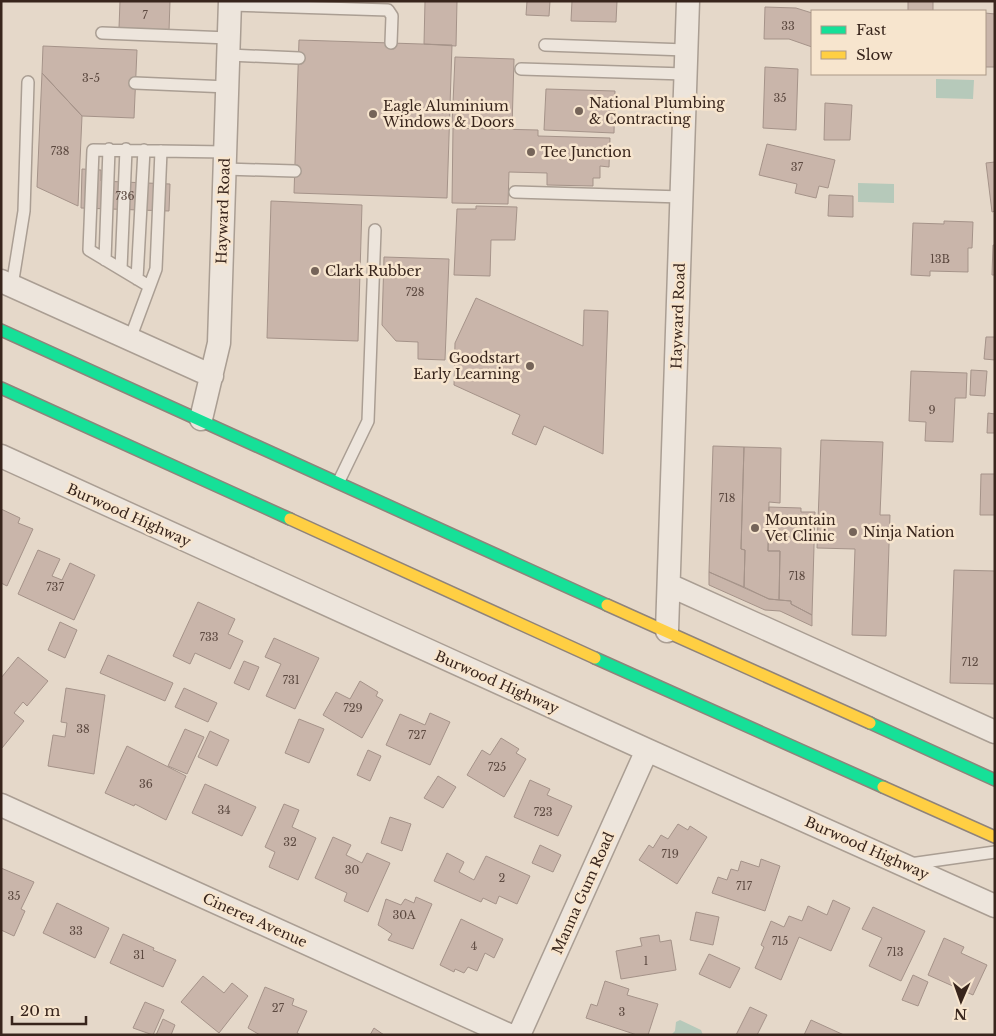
<svg xmlns="http://www.w3.org/2000/svg" width="996" height="1036" font-family="'Libre Baskerville',serif">
<style>
.water{fill:#b6c9ba}
.building{fill:#c9b5aa;stroke:#a59389}
.lines{fill:none;stroke-linecap:round;stroke-linejoin:round}
.lane-casing{stroke:#aa9e93;stroke-width:14}
.street-casing{stroke:#aa9e93;stroke-width:25}
.fast-casing{stroke:#8f837a;stroke-width:14}
.slow-casing{stroke:#8f837a;stroke-width:14}
.lane{stroke:#ede5dc;stroke-width:11}
.street{stroke:#ede5dc;stroke-width:22}
.fast{stroke:#16e098;stroke-width:11}
.slow{stroke:#ffcf43;stroke-width:11}
.poi-dot{fill:#756459;stroke:#f7e5ce;stroke-width:2}
.labels{text-anchor:middle;dominant-baseline:central;stroke-width:5;stroke-linejoin:round;paint-order:stroke}
.number-label{font-size:11px;fill:#5c4940}
.poi-label{font-size:14px;fill:#38251c;stroke:#f7e5ce;text-anchor:start}
.street-label{font-size:14px;fill:#38251c;stroke:#f7e5ce}
</style>
<rect width="100%" height="100%" fill="#e5d8c9"/>
<!-- water -->
<path class="water" d="M936,79L974,80L973,99L936,98Z
M858,183L894,184V203L858,202Z
M680,1020L701,1030L703,1035H671L675,1031L676,1022Z"/>
<!-- building -->
<path class="building" d="M120,1H170L169,31L119,28Z
M425,1H457L456,46L424,44Z
M527,1H550L549,16L526,15Z
M572,1H617L616,22L571,21Z
M908,1H933V11H908Z
M765,7L796,8L812,13V47L789,39H764Z
M985,13L995,14V67H985Z
M299,40L452,45L447,198L294,193Z
M43,46L137,50L134,118L82,116L42,73Z
M455,57L514,59L512,128L452,126Z
M765,67L798,69L796,130L763,128Z
M42,73L82,116L78,206L37,187Z
M546,89L615,91L614,133L544,130Z
M825,103L852,105L850,140H824Z
M453,128L538,130V136L610,138L609,167L600,166V178H593V186L547,185V173L509,172L508,204L452,203Z
M767,144L835,160L828,188L819,186L816,198L795,193L797,184L759,175Z
M995,162V211L992,212L986,163Z
M82,169L101,170V181L170,184L169,211L81,208Z
M829,195L853,196V217L828,216Z
M271,201L362,205L358,341L267,338Z
M476,206L517,207L515,240H491L490,276L454,275L457,209H476Z
M944,221L973,222L972,248H968V272L930,271V276L911,275L913,223L944,224Z
M993,245H995V275H992Z
M384,257L449,259L445,360L418,359V342L396,341L382,325Z
M476,298L583,346L584,310L608,311L603,454L544,426L536,445L512,434L520,415L454,385L455,343Z
M986,337H995V360L984,359Z
M971,370L987,371L985,396L970,395Z
M911,371L967,373L966,398H955L953,442L925,441L926,422L909,421Z
M988,413L995,414V433H987Z
M821,440L883,442L880,515H890L886,636L852,635L855,549L817,548Z
M713,446L744,447L741,549L745,550L744,587L709,572Z
M744,447L781,448L780,503L769,502L768,551H780L779,600L769,599L744,587L745,550L741,549Z
M981,474H995V515H980Z
M769,507L801,508V512H815L812,615L791,604V601L779,600L780,551H768Z
M1,509L20,518L18,523L33,529L7,586L1,583Z
M38,550L60,559L52,576L62,580L70,563L95,575L74,620L18,594Z
M954,570L995,571V684L950,683Z
M709,572L769,599L791,601V604L812,615V626L780,611L765,610L709,585Z
M198,602L235,619L228,634L243,641L230,669L195,653L190,664L173,656Z
M60,622L77,630L65,658L48,650Z
M274,638L319,658L295,709L266,696L281,664L265,657Z
M108,655L173,683L165,701L100,673Z
M18,657L48,681L27,706L23,702L14,713L24,721L2,748L1,678Z
M244,661L259,667L249,690L234,683Z
M360,681L378,692L376,696L383,700L362,738L323,715L336,692L350,699Z
M66,688L105,695L94,774L48,766L53,735L65,737L67,723L61,722Z
M184,688L217,703L208,722L175,707Z
M430,713L450,722L430,765L386,745L400,714L425,725Z
M299,719L324,729L309,763L285,753Z
M185,729L204,737L187,774L168,766Z
M210,731L229,740L217,766L198,757Z
M501,738L519,749L516,753L526,759L504,797L467,775L482,750L490,755Z
M127,746L186,776L166,820L135,804L134,806L105,793Z
M368,750L381,756L370,781L357,775Z
M438,776L456,787L443,808L424,798Z
M530,780L550,789L547,795L572,806L558,836L514,817Z
M205,784L256,807L242,836L192,813Z
M284,804L299,810L292,827L316,838L298,880L269,867L275,852L265,847Z
M390,817L411,824L402,851L381,843Z
M678,824L688,830L690,826L707,837L677,884L639,860L649,845L653,848L661,835L668,839Z
M333,837L351,845L346,855L362,863L367,853L390,863L368,912L344,901L347,893L315,878Z
M540,845L561,855L553,872L532,863Z
M447,853L464,862L459,872L474,880L486,856L530,876L517,904L499,896L496,904L483,898L481,902L434,881Z
M761,859L780,866L765,911L712,893L718,877L727,880L731,869L738,871L741,861L759,867Z
M1,868L34,882L21,909L25,911L14,936L1,930Z
M416,897L432,904L413,949L388,940L392,934L378,925L386,899L401,905L405,899L414,903Z
M833,900L850,908L831,951L799,937L781,980L755,968L764,947L761,945L771,921L784,927L789,916L802,921L808,906L827,915Z
M57,903L109,928L95,958L43,933Z
M873,907L925,931L901,981L869,966L882,938L862,929Z
M696,912L719,917L713,945L690,940Z
M461,919L503,939L494,958L485,953L477,971L468,967L464,973L455,969L454,972L440,965Z
M123,934L154,948L153,950L176,960L163,987L110,963Z
M659,935L660,942L671,940L676,970L621,979L616,951L642,946L640,938Z
M944,938L964,947L961,953L987,965L973,995L928,975Z
M709,954L740,968L730,988L699,974Z
M913,975L928,982L918,1006L902,1000Z
M203,976L224,993L232,983L248,996L219,1033L181,1002Z
M605,981L629,989L627,995L658,1004L648,1035H637L586,1018L591,1004L597,1006Z
M265,987L294,999L292,1005L307,1011L297,1033L301,1035H260L248,1028Z
M145,1002L164,1010L153,1035L133,1028Z
M750,1007L767,1015L757,1035H736Z
M163,1019L175,1025L171,1035H156Z
M811,1020L844,1035H804Z
M374,1028L384,1035H370Z"/>
<g class="lines">
<defs>
<path id="lane" d="M230,5L388,10L392,16L391,43
M102,33L229,38
M545,45L686,50
M229,55L299,58
M521,69L685,74
M135,83L228,87
M225,169L295,171
M515,192L682,197
M105,260L109,149
M121,269L126,149
M137,279L144,150
M12,286L24,211L28,82
M149,286L89,250L93,150L226,152
M130,339L156,269L161,151
M339,481L368,421L375,230
M910,864L995,852"/>
<path id="street" d="M1,281L212,376
M201,419L219,343L230,1
M1,456L647,750L995,906
M669,585L995,732
M667,631L688,1
M1,805L509,1035
M519,1035L647,750"/>
<path id="fast" d="M1,330L607,605
M1,388L290,519
M595,658L883,787
M870,723L995,780"/>
<path id="slow" d="M290,519L595,658
M607,605L870,723
M883,787L995,837"/>
</defs>
<!-- lane casing -->
<use href="#lane" class="lane-casing"/>
<!-- street casing -->
<use href="#street" class="street-casing"/>
<!-- fast casing -->
<use href="#fast" class="fast-casing"/>
<!-- slow casing -->
<use href="#slow" class="slow-casing"/>
<!-- lane -->
<use href="#lane" class="lane"/>
<!-- street -->
<use href="#street" class="street"/>
<!-- fast -->
<use href="#fast" class="fast"/>
<!-- slow -->
<use href="#slow" class="slow"/>
</g>
<!-- markers -->
<g class="poi-dot">
<circle cx="579" cy="111" r="5"/>
<circle cx="373" cy="114" r="5"/>
<circle cx="531" cy="152" r="5"/>
<circle cx="315" cy="271" r="5"/>
<circle cx="530" cy="366" r="5"/>
<circle cx="755" cy="528" r="5"/>
<circle cx="853" cy="532" r="5"/>
</g>
<g class="labels">
<!-- number labels -->
<g class="number-label">
<text x="145" y="15">7</text>
<text x="788" y="26">33</text>
<text x="91" y="78">3-5</text>
<text x="780" y="98">35</text>
<text x="60" y="151">738</text>
<text x="797" y="167">37</text>
<text x="125" y="196">736</text>
<text x="940" y="259">13B</text>
<text x="415" y="292">728</text>
<text x="932" y="410">9</text>
<text x="727" y="498">718</text>
<text x="797" y="576">718</text>
<text x="55" y="587">737</text>
<text x="209" y="637">733</text>
<text x="970" y="662">712</text>
<text x="291" y="680">731</text>
<text x="353" y="708">729</text>
<text x="83" y="729">38</text>
<text x="417" y="735">727</text>
<text x="497" y="767">725</text>
<text x="146" y="784">36</text>
<text x="224" y="810">34</text>
<text x="543" y="812">723</text>
<text x="290" y="842">32</text>
<text x="670" y="854">719</text>
<text x="352" y="870">30</text>
<text x="502" y="878">2</text>
<text x="744" y="886">717</text>
<text x="14" y="896">35</text>
<text x="404" y="915">30A</text>
<text x="76" y="931">33</text>
<text x="780" y="941">715</text>
<text x="474" y="946">4</text>
<text x="895" y="952">713</text>
<text x="139" y="955">31</text>
<text x="646" y="961">1</text>
<text x="278" y="1008">27</text>
<text x="622" y="1012">3</text>
</g>
<!-- poi labels -->
<g class="poi-label">
<text x="589" y="103">National Plumbing<tspan x="589" dy="16">&amp; Contracting</tspan></text>
<text x="383" y="106">Eagle Aluminium<tspan x="383" dy="16">Windows &amp; Doors</tspan></text>
<text x="541" y="152">Tee Junction</text>
<text x="325" y="271">Clark Rubber</text>
<text x="520" y="358" text-anchor="end">Goodstart<tspan x="520" dy="16">Early Learning</tspan></text>
<text x="765" y="520">Mountain<tspan x="765" dy="16">Vet Clinic</tspan></text>
<text x="863" y="532">Ninja Nation</text>
</g>
<!-- street labels -->
<g class="street-label">
<text transform="translate(223 211) rotate(-88)">Hayward Road</text>
<text transform="translate(678 316) rotate(-88)">Hayward Road</text>
<text transform="translate(129 515) rotate(24)">Burwood Highway</text>
<text transform="translate(497 682) rotate(24)">Burwood Highway</text>
<text transform="translate(867 848) rotate(24)">Burwood Highway</text>
<text transform="translate(583 893) rotate(-66)">Manna Gum Road</text>
<text transform="translate(255 920) rotate(24)">Cinerea Avenue</text>
</g>
</g>
<!-- border -->
<rect width="996" height="1036" fill="none" stroke="#38251c" stroke-width="5"/>
<!-- legend -->
<rect x="811" y="10" width="175" height="65" fill="#f7e5ce" stroke="#ab9887"/>
<rect x="821" y="26" width="25" height="8" fill="#16e098" stroke="#ab9887"/>
<text x="856" y="35" font-size="15" fill="#38251c">Fast</text>
<rect x="821" y="51" width="25" height="8" fill="#ffcf43" stroke="#ab9887"/>
<text x="856" y="60" font-size="15" fill="#38251c">Slow</text>
<!-- north arrow -->
<g transform="translate(961 1001) rotate(182)" stroke="#f7e5ce" stroke-width="4" paint-order="stroke">
<path d="M0-4L9 19L0 12L-9 19Z" fill="#38251c"/>
<text y="-8" font-size="14" font-weight="bold" text-anchor="middle" fill="#38251c">N</text>
</g>
<!-- scale -->
<path d="M12 1016v8h74v-8" fill="none" stroke="#38251c" stroke-width="2.5"/>
<text x="20" y="1016" font-size="15" fill="#38251c" stroke="#f7e5ce" stroke-width="4" paint-order="stroke">20 m</text>
</svg>
